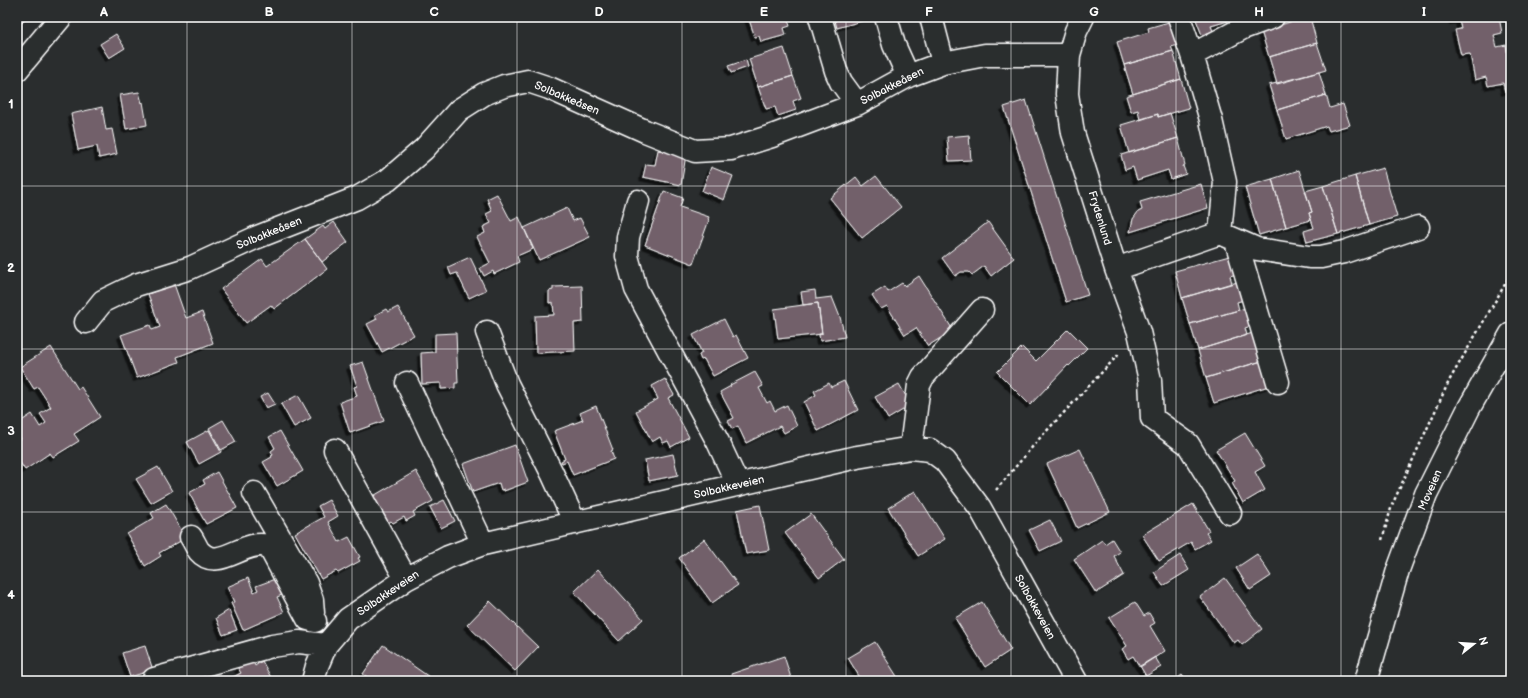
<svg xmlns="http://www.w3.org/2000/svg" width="1528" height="698" font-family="'Balsamiq Sans',sans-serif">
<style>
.building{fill:#72616b;stroke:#fff;filter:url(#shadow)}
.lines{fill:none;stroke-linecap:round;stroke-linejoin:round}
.minor-casing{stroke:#fff;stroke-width:25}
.path{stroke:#fff;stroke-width:2.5;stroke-dasharray:3 3;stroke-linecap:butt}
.minor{stroke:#2a2d2e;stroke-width:22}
.grid{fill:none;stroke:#fff;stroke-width:1;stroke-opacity:0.55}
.labels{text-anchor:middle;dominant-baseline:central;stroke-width:3.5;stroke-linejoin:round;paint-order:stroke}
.street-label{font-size:11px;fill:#fff;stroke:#2a2d2e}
.neatline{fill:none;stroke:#fff;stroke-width:1.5}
.grid-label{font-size:13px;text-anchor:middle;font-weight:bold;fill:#fff}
</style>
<defs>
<filter id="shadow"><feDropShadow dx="-3.5" dy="3.5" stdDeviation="0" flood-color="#0009"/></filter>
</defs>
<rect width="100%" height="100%" fill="#2a2d2e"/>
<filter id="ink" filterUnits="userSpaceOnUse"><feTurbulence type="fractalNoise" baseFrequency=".025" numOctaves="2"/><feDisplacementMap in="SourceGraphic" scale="8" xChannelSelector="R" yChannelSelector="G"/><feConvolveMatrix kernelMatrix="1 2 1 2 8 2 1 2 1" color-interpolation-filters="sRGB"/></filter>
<g filter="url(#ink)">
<!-- building -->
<path class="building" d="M17,17H28L22,23Z
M748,17H787L790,26L784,28L786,35L761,42L759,36L755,37Z
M834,17H861L862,21L837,28Z
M1195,17H1227L1228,21L1211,26L1213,31L1202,35Z
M1306,17H1310L1317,43L1269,57L1261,31Z
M1452,17H1499L1502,33L1494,35L1497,47L1506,45L1508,57L1511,56V90L1505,92L1503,83L1488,86L1486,77L1475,80L1470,54L1461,55L1455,30L1461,29L1459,20L1453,21Z
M1172,21L1178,45L1171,47L1173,51L1124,65L1117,42L1149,32L1148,28Z
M116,34L125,48L109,58L100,44Z
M1317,43L1326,70L1277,84L1269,57Z
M784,48L793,76L758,87L749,59Z
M1173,51L1181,79L1133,94L1124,65Z
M746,60L748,67L731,73L728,66Z
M1319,72L1326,95L1277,110L1269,85Z
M793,76L801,98L793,101L796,110L778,116L775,107L766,109L758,87Z
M1181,79L1189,108L1158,117V114L1140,120L1138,110L1131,112L1126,96Z
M139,92L142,103L143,102L147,125L126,129L120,95Z
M1326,95L1330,108L1343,104L1350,125L1329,131L1327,126L1286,139L1277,110Z
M1026,100L1088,295L1066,302L1004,107Z
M102,107L106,130L112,129L117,154L99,158L97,146L78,150L71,114Z
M1170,113L1178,138L1129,153L1121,125L1158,114V117Z
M969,135L971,160L949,161L947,137Z
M1178,138L1185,165L1183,166L1186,174L1171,179L1168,170L1137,180L1133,167L1125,170L1121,155Z
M658,150L686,155L681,185L643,177L646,164L655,165Z
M711,167L733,176L724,200L702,191Z
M1383,168L1397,217L1369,225L1355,176Z
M1299,170L1312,212L1309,213L1311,220L1286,227L1272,179Z
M876,176L901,207L862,238L830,198L856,177L863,186Z
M1355,176L1369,225L1338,234L1323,186Z
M1272,179L1286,227L1259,235L1245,187Z
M1201,184L1208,208L1130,232L1133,219L1138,212L1142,210L1140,202Z
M1323,186L1338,234L1307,242L1304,231L1314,228L1309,213L1312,212L1305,191Z
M664,191L683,198L680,207L709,217L708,219L709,220L693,264L645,245Z
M497,194L511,221L519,217L533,249L517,256L519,262L494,274L493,271L484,276L480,268L490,263L477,237L485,233L483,227L491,223L486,214L492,211L487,199Z
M567,208L573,221L580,218L590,237L539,260L524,228Z
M334,222L348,242L322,262L305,239L323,226L325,229Z
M988,222L1014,258L991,276L984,266L972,275L969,272H961L955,276L942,258Z
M305,239L327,269L274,309L271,305L246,323L221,289L262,259L267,266Z
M1233,255L1239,273L1230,276L1232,283L1182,298L1175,271Z
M470,257L486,290L469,298L457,273L451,275L448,267Z
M919,276L953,330L928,346L916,328L905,335L887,306L881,309L872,295L885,287L888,292L902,283L905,286Z
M1241,281L1247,299L1237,302L1239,310L1190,324L1182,298Z
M174,284L186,318L202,312L213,343L177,357L179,362L137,378L121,335L150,325L152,330L160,327L148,294Z
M582,286L583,322L574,323L575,351L536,353L535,316L554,315L553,302L549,303V291L553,290V287Z
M815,290L816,299L832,297L840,317L845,337L820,341L819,334H822L818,303L803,305L801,292Z
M818,303L822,334L778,339L774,309Z
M398,307L414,335L382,352L367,324L377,319L375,315L386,309L388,312Z
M1249,307L1254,325L1245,328L1247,335L1198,350L1190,324Z
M724,319L733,337L736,335L748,358L713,376L704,359L701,360L699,355L702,353L693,335Z
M1068,329L1087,348L1069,366L1068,365L1030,405L997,372L1022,347L1036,361Z
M1256,332L1265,360L1206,378L1198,350Z
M456,333L458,383H455V388L441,389V383L422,384L421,353L435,352V334Z
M51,347L78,389L81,387L100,417L74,434L79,441L53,457L50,453L25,470L17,458V441L21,439L17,432V424L32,414L40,427L46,423L40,414L51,407L38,387L34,389L20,367Z
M1265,360L1272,385L1214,403L1206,378Z
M363,362L384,421L350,433L340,402L357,396L354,387L357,386L350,366Z
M755,372L763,386L759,388L767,403L770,401L775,411L787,405L797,426L784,433L780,426L746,443L738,426L732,429L728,421L734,418L720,392L731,386L730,385Z
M665,379L674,395L668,398L689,437L671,447L668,441L663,443L660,437L652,442L636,411L658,399L652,386Z
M844,381L858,410L818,431L804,402L816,395L814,391L829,383L831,387Z
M899,384L911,405L888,419L875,397Z
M268,393L275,404L266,408L260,397Z
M298,395L311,418L294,427L281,404Z
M596,406L613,450L611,451L614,459L573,475L567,461L562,463L561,461L565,459L554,431L583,420L580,413Z
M223,420L236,442L221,450L209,428Z
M209,430L221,452L199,464L187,442Z
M280,431L303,471L277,486L263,462L272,457L271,456L273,455L271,451L275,448L269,437Z
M1245,433L1265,466L1255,472L1265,490L1243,503L1232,483L1235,481L1216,450Z
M515,445L528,482L504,491V489L501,490L499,483L473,492L463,464Z
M1080,449L1110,512L1077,528L1047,464Z
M673,454L678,475L649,481L645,460Z
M158,467L172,491L151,503L136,479Z
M416,471L433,501L413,512L415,516L406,521L404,517L393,523L391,521L385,525L370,498Z
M217,472L237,508L206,524L189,493L205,484L203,480Z
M915,491L945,539L918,556L888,508Z
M329,500L338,516L328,522L339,542L349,537L360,557L358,558L360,561L338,573L336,571L321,579L295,533L324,517L318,506Z
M444,500L455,521L441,528L430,507Z
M166,504L186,538L159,553L161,556L145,566L127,534L154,518L151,513Z
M1193,504L1209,531L1206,533L1211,540L1195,549L1191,542L1159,561L1142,535Z
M760,505L769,550L746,554L737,510Z
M811,514L844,559L819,578L785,533Z
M1050,520L1061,541L1040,551L1029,530Z
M704,539L738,585L712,603L679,558Z
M1112,539L1120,552L1114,556L1124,575L1096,593L1074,559L1102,540L1105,544Z
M1257,554L1271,576L1250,590L1236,568Z
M1180,555L1189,570L1163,586L1154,572Z
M598,569L643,619L619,641L574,592Z
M248,578L254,592L258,590L256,586L275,579L282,595L277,597L284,612L243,630L231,603L234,602L227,587Z
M1225,578L1262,629L1242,645L1238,640L1234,643L1200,597Z
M490,601L538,647L515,671L467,625Z
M982,602L1011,650L985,667L955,618Z
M1135,602L1144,616L1149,613L1155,623L1150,626L1165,651L1140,667L1133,656L1128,659L1122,649L1127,646L1109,618Z
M229,610L237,630L223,635L216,618Z
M875,642L900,681H862L848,658Z
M383,645L435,681H373L363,674Z
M145,646L153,670L130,677L122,653Z
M784,656L792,681H733L731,674Z
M1155,657L1161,667L1146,676L1140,666Z
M252,660L255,666L262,661L273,681H235L233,677L241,673L238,668Z
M1182,675L1187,681H1174Z"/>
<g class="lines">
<defs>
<path id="minor" d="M820,17L836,71L841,82L857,104
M886,17L894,45L908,76
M931,17L943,63
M1083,17L1076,31L1069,55L1067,94L1073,133L1116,269L1139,332L1150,380L1152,418L1188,444L1230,513
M1179,17L1192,55L1211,120L1225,182L1220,233L1257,249L1309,257H1321L1344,252L1418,227
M1192,55L1243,28L1273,17
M17,70L61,17
M638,201L628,237L627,256L636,289L718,442L738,485
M1236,241L1278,382
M1116,269L1220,233
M86,322L103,301L136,285L190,268L255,238L357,198L388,180L424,149L459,110L484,94L504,86L528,81L549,88L645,131L695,151L731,149L772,136L857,104L908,76L943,63L985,55H1069
M487,332L507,384L552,473L575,523
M407,383L483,544
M911,448L919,385L923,377L982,310
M335,450L406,579
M254,493L306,583L312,600L313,613
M191,537C194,541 196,547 199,551C218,573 244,539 267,546L271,550L308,619L315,621
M154,679L272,646L299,642L326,645
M313,681L317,666L326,645L348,619L406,579L448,557L483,544L857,457L911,448L930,450L945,461L980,508L1076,681
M1366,681L1398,570L1426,494L1469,408L1511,334"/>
</defs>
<!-- minor casing -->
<use href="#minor" class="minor-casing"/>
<!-- path -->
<path class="path" d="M996,490L1039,439L1120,353
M1382,540L1392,505L1449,381L1511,274"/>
<!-- minor -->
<use href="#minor" class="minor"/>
</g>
</g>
<!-- grid -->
<path class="grid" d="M187,17V681M352,17V681M517,17V681M682,17V681M846,17V681M1011,17V681M1176,17V681M1341,17V681M17,186H1511M17,349H1511M17,512H1511"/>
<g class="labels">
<!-- street labels -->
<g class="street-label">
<text transform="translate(892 86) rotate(-27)">Solbakkeåsen</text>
<text transform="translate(567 98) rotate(23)">Solbakkeåsen</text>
<text transform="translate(1100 218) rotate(73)">Frydenlund</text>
<text transform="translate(269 233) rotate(-22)">Solbakkeåsen</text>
<text transform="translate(729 487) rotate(-13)">Solbakkeveien</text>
<text transform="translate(1430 490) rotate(-66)">Moveien</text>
<text transform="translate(388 593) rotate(-34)">Solbakkeveien</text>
<text transform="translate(1035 607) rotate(61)">Solbakkeveien</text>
</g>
</g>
<!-- margin -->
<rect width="1528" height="698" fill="none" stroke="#2a2d2e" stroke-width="44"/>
<!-- north arrow -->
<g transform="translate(1474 644) rotate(73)" stroke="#2a2d2e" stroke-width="3" paint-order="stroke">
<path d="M0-3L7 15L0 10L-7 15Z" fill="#ffffff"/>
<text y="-6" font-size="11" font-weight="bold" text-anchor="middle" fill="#ffffff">N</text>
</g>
<rect x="22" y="22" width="1484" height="654" class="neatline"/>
<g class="grid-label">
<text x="104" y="16">A</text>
<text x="269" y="16">B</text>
<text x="434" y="16">C</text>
<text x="599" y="16">D</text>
<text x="764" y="16">E</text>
<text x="929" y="16">F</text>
<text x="1094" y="16">G</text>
<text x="1259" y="16">H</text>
<text x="1424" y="16">I</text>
<text x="11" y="108">1</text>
<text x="11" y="272">2</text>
<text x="11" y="435">3</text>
<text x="11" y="599">4</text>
</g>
</svg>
